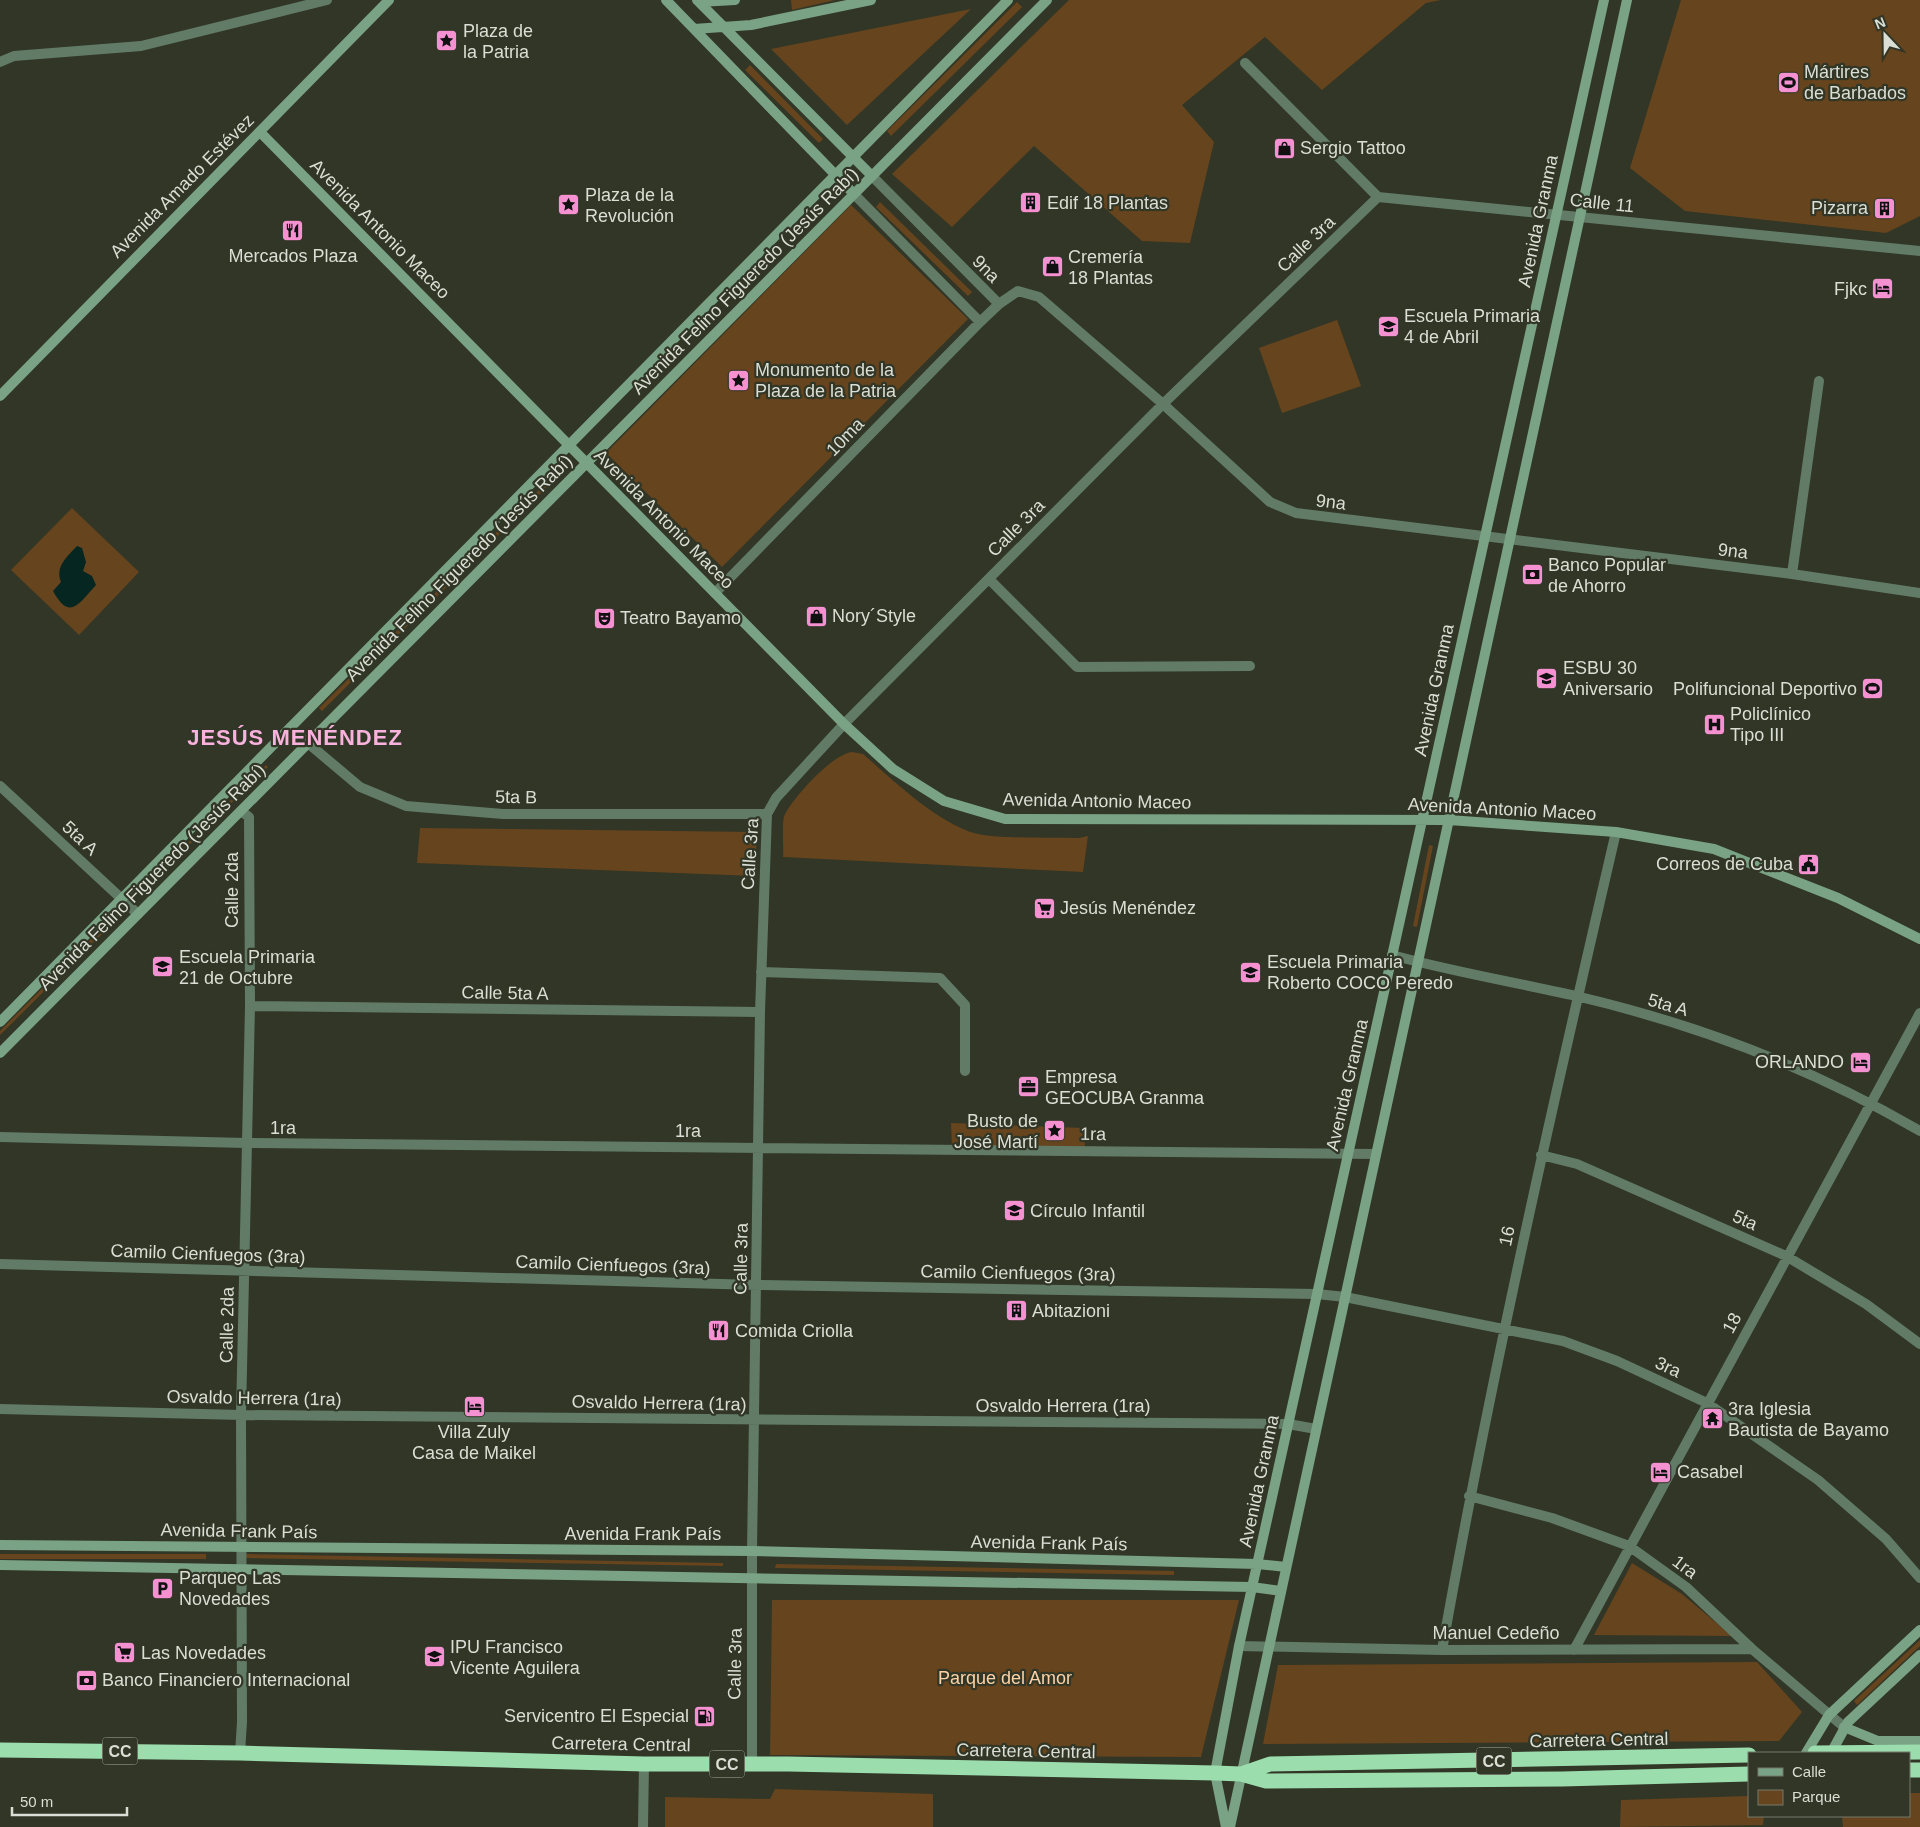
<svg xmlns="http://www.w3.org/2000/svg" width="1920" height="1827" font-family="Arial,sans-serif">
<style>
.green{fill:#66441d}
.water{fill:#062621}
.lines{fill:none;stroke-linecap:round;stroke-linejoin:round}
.street{stroke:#617b67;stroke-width:10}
.secondary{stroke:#79a384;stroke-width:10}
.highway{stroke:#9bddad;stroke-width:15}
.labels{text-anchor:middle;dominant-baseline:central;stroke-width:4.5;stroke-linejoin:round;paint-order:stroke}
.shield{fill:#313626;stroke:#a7aca0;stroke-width:1}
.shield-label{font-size:16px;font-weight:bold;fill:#daded4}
.poi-label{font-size:18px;fill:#daded4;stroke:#313626;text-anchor:start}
.street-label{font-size:18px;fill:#daded4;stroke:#313626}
.park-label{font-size:18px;fill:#fcd2a6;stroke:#313626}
.district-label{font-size:22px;font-weight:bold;letter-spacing:1px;fill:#f9b1dd;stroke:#313626}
</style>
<rect width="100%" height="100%" fill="#313626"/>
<!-- green -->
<path class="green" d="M791,0H835L792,10Z
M1069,0H1441L1426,3L1322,90L1265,37L1182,105L1214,142L1190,243L1142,241L1034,146L952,227L892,174Z
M1681,0H1920V216L1886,233L1685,211L1630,168Z
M1017,2L1022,7L891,136L887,131Z
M971,9L847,125L771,49Z
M750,65L823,139L819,143L745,70Z
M880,202L972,292L968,296L876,207Z
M851,205L968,319L722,567L606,453Z
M1337,320L1361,386L1282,413L1259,348Z
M547,482L550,484L322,711L319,708Z
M72,508L139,572L79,635L11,570Z
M852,752L863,754C893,780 943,829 983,835C1014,839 1048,837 1079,838L1088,836L1083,872L783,857C784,847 781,822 785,814C795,796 831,755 852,752Z
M266,765L268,767L151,883L149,881Z
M420,828L757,832L755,876L417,863Z
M1429,845L1433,846L1417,927L1413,926Z
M105,925L108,928L0,1035V1031Z
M951,1123L1084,1128L1085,1149L952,1148Z
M0,1554H206V1559H0Z
M246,1554L723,1563V1566L246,1558Z
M1632,1563L1682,1594L1732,1636L1594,1635Z
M776,1564L1174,1571V1575L775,1568Z
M772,1600H1239L1201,1757L770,1755Z
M1920,1640V1646L1857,1705L1854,1701Z
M1757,1662L1802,1712L1779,1741L1263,1744L1278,1665Z
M775,1789L933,1794V1827H665V1797L770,1799Z
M1909,1793H1920V1827H1843L1842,1816H1909Z
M1749,1796V1816H1764L1763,1825L1620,1827L1621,1800Z"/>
<!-- water -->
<path class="water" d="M77,546L82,548L86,562L83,571L92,576L96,585C79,603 70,622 53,591L61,582C55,566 67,557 77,546Z"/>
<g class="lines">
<!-- street -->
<path class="street" d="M0,62L14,56L141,46L327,0
M1245,63L1378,197L1920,251
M872,176L999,304
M854,194L980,322
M1792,574L1819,381
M989,579L1077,667L1250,666
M715,593L980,322L999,304L1018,291L1039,297L1163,404L1270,502L1296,513L1792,574L1920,593
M290,728L360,787L406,806L503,814H767
M0,786L138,914
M1392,955C1453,972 1515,982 1576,996C1696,1024 1814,1069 1920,1131
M761,972L940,978L965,1005V1071
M250,1006L760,1012
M0,1137L246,1143L1376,1154
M1541,1155L1577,1164L1786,1256L1866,1304L1920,1344
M0,1264L757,1285L1317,1294L1345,1297L1563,1341L1617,1361L1707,1403L1818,1480L1886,1539L1920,1578
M0,1409L241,1415L1288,1424L1316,1429
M1469,1496L1552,1518L1629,1546L1686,1587L1752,1649L1844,1727
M1239,1646L1442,1650L1752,1649
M1442,1650C1491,1375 1553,1103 1616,832
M1574,1650L1920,1013
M240,1753L242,1722L241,1415L250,1006L249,817L241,811
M752,1765V1551L760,1012L767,814L776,798L844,724L1163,404L1378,197
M643,1827L644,1764"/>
<!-- secondary -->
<path class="secondary" d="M666,0L854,194
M697,0L872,176
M699,2L735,0
M694,29L751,25L871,0
M260,132L844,724L893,769L944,801L1005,819L1449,820L1616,832L1714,849L1838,898L1920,939
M0,396L389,0
M0,1022L1008,0
M0,1053L1047,0
M0,1545L752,1551L1257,1564L1286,1567
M0,1565C417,1573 835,1579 1252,1587L1281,1591
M1844,1727L1878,1741H1920
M1806,1753L1829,1715L1920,1630
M1831,1753L1848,1722L1920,1655
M1226,1827L1215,1773L1239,1646L1604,0
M1230,1827L1627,0"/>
<!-- highway -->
<path class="highway" d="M0,1750L240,1753L644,1764H788L1215,1773L1241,1774L1266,1781L1562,1779L1749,1774
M1815,1753L1920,1752
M1909,1770H1920
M1241,1774L1270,1764L1749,1755"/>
</g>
<!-- icons -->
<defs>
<symbol id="sight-square" viewBox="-11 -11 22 22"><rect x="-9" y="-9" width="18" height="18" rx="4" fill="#f590d1" stroke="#313626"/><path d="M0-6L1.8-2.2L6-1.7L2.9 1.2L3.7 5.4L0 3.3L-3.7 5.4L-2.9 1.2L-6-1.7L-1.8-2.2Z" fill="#111"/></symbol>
<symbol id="stadium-square" viewBox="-11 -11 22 22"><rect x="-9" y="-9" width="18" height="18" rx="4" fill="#f590d1" stroke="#313626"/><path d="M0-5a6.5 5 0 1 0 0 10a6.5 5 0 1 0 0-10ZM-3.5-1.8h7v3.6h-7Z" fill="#111"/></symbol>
<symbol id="shop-square" viewBox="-11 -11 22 22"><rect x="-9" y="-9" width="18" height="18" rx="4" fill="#f590d1" stroke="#313626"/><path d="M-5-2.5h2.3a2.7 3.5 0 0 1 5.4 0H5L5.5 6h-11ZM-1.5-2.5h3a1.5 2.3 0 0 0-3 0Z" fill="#111"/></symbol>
<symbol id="building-square" viewBox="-11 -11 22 22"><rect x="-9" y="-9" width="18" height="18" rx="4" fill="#f590d1" stroke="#313626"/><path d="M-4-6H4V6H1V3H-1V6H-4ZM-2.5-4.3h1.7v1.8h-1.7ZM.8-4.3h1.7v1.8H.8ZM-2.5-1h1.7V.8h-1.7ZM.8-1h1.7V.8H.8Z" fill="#111"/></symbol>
<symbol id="restaurant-square" viewBox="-11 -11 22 22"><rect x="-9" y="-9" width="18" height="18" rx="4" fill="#f590d1" stroke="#313626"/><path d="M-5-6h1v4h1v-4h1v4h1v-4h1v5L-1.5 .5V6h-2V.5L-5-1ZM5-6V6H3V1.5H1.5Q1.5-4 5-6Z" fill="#111"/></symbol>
<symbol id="hotel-square" viewBox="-11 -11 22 22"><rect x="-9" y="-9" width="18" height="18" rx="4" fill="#f590d1" stroke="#313626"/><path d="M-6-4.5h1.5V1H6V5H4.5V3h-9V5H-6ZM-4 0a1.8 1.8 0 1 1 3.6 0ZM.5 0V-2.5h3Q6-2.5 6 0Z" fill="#111"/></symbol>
<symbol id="school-square" viewBox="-11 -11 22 22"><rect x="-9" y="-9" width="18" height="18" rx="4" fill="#f590d1" stroke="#313626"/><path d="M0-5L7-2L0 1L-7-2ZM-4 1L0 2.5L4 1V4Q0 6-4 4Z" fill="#111"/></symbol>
<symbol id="bank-square" viewBox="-11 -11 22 22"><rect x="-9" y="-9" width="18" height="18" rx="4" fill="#f590d1" stroke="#313626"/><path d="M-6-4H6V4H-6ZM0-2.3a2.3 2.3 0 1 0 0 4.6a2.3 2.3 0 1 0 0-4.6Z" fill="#111"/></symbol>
<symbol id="theatre-square" viewBox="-11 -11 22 22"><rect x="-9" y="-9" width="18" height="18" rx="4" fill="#f590d1" stroke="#313626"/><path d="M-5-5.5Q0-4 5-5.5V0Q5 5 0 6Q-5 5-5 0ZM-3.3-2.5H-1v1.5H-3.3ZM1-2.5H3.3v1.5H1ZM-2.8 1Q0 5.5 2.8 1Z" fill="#111"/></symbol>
<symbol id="hospital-square" viewBox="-11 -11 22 22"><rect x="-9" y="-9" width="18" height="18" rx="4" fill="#f590d1" stroke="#313626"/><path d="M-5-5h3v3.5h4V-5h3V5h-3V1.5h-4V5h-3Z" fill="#111"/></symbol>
<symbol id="civic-square" viewBox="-11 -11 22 22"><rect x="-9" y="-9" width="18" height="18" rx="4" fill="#f590d1" stroke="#313626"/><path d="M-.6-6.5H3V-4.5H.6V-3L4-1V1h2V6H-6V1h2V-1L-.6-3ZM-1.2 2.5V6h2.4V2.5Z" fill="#111"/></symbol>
<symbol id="supermarket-square" viewBox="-11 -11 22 22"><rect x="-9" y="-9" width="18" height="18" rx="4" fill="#f590d1" stroke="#313626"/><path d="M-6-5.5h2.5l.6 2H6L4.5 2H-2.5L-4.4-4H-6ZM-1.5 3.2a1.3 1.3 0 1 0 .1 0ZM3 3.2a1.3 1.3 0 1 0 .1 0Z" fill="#111"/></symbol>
<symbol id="office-square" viewBox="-11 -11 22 22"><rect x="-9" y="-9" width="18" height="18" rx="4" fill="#f590d1" stroke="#313626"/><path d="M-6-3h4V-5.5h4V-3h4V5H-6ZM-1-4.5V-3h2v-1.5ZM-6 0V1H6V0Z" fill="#111"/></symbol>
<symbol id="temple-square" viewBox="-11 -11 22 22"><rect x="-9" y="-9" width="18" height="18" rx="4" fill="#f590d1" stroke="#313626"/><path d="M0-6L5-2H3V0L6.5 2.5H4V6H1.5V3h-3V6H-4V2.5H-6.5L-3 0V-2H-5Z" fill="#111"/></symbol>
<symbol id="parking-square" viewBox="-11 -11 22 22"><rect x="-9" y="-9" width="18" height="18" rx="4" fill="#f590d1" stroke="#313626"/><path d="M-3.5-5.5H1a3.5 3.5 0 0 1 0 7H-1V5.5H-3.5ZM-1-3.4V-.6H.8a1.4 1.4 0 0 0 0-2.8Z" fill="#111"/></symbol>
<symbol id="fuel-square" viewBox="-11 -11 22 22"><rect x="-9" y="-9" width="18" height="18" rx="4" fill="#f590d1" stroke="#313626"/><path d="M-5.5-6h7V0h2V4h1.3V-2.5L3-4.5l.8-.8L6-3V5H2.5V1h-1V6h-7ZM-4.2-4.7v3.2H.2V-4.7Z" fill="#111"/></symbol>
</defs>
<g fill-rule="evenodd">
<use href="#sight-square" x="434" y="28" width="25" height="25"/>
<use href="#stadium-square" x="1776" y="70" width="25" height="25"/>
<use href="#shop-square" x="1272" y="136" width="25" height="25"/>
<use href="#building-square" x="1018" y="190" width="25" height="25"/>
<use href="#sight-square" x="556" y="192" width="25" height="25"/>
<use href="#building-square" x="1872" y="196" width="25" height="25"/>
<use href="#restaurant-square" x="280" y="218" width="25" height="25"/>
<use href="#shop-square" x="1040" y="254" width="25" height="25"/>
<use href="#hotel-square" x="1870" y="276" width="25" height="25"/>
<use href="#school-square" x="1376" y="314" width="25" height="25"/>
<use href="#sight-square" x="726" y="368" width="25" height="25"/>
<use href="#bank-square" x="1520" y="562" width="25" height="25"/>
<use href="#shop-square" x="804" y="604" width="25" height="25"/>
<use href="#theatre-square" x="592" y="606" width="25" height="25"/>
<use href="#school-square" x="1534" y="666" width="25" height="25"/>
<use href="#stadium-square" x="1860" y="676" width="25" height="25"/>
<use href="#hospital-square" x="1702" y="712" width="25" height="25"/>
<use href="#civic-square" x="1796" y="852" width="25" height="25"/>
<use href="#supermarket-square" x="1032" y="896" width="25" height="25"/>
<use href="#school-square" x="150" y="954" width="25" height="25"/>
<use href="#school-square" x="1238" y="960" width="25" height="25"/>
<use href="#hotel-square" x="1848" y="1050" width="25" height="25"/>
<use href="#office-square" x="1016" y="1074" width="25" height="25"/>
<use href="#sight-square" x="1042" y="1118" width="25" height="25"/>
<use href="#school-square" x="1002" y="1198" width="25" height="25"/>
<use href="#building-square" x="1004" y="1298" width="25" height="25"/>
<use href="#restaurant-square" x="706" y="1318" width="25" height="25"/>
<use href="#hotel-square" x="462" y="1394" width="25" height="25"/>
<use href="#temple-square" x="1700" y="1406" width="25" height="25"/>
<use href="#hotel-square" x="1648" y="1460" width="25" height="25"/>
<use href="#parking-square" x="150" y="1576" width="25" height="25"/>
<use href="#supermarket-square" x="112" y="1640" width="25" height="25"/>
<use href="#school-square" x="422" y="1644" width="25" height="25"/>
<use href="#bank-square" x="74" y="1668" width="25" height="25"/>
<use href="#fuel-square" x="692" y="1704" width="25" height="25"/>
</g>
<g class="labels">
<!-- shield labels -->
<g class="shield">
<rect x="102.5" y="1737.5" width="35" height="27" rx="4"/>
<rect x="1476.5" y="1747.5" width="35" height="27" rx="4"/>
<rect x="709.5" y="1750.5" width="35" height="27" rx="4"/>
</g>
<g class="shield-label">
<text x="120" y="1751">CC</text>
<text x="1494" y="1761">CC</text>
<text x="727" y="1764">CC</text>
</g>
<!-- poi labels -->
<g class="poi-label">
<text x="463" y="31">Plaza de<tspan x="463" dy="21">la Patria</tspan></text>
<text x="1804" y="72">Mártires<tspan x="1804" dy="21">de Barbados</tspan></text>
<text x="1300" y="148">Sergio Tattoo</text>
<text x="585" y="195">Plaza de la<tspan x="585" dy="21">Revolución</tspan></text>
<text x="1047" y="203">Edif 18 Plantas</text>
<text x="1868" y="208" text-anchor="end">Pizarra</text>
<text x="293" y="256" text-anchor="middle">Mercados Plaza</text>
<text x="1068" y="257">Cremería<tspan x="1068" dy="21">18 Plantas</tspan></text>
<text x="1867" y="289" text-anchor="end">Fjkc</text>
<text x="1404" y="316">Escuela Primaria<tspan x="1404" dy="21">4 de Abril</tspan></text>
<text x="755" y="370">Monumento de la<tspan x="755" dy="21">Plaza de la Patria</tspan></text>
<text x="1548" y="565">Banco Popular<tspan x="1548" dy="21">de Ahorro</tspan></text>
<text x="832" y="616">Nory´Style</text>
<text x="620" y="618">Teatro Bayamo</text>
<text x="1563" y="668">ESBU 30<tspan x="1563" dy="21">Aniversario</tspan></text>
<text x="1857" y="689" text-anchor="end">Polifuncional Deportivo</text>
<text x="1730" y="714">Policlínico<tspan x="1730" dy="21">Tipo III</tspan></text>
<text x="1793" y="864" text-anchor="end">Correos de Cuba</text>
<text x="1060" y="908">Jesús Menéndez</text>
<text x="179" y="957">Escuela Primaria<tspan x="179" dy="21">21 de Octubre</tspan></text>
<text x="1267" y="962">Escuela Primaria<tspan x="1267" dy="21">Roberto COCO Peredo</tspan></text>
<text x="1844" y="1062" text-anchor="end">ORLANDO</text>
<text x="1045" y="1077">Empresa<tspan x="1045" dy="21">GEOCUBA Granma</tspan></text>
<text x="1038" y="1121" text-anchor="end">Busto de<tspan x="1038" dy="21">José Martí</tspan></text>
<text x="1030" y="1211">Círculo Infantil</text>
<text x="1032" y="1311">Abitazioni</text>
<text x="735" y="1331">Comida Criolla</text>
<text x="1728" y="1409">3ra Iglesia<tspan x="1728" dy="21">Bautista de Bayamo</tspan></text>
<text x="474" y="1432" text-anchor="middle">Villa Zuly<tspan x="474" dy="21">Casa de Maikel</tspan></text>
<text x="1677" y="1472">Casabel</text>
<text x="179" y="1578">Parqueo Las<tspan x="179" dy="21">Novedades</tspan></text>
<text x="450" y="1647">IPU Francisco<tspan x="450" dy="21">Vicente Aguilera</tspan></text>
<text x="141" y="1653">Las Novedades</text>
<text x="102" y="1680">Banco Financiero Internacional</text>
<text x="689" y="1716" text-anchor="end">Servicentro El Especial</text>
</g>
<!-- street labels -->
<g class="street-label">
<text transform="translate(182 186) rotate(-45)">Avenida Amado Estévez</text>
<text transform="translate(1602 203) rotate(6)">Calle 11</text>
<text transform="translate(1538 221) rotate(-78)">Avenida Granma</text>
<text transform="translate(380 229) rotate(45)">Avenida Antonio Maceo</text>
<text transform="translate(1306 244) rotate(-44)">Calle 3ra</text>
<text transform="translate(986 269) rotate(45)">9na</text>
<text transform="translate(745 281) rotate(-45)">Avenida Felino Figueredo (Jesús Rabí)</text>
<text transform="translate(845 437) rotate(-46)">10ma</text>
<text transform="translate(1331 502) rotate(7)">9na</text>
<text transform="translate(664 519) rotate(45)">Avenida Antonio Maceo</text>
<text transform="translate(1016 528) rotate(-45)">Calle 3ra</text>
<text transform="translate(1733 551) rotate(7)">9na</text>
<text transform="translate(459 568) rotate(-45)">Avenida Felino Figueredo (Jesús Rabí)</text>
<text transform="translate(1434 690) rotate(-78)">Avenida Granma</text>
<text transform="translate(516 797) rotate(1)">5ta B</text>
<text transform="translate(1097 801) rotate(1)">Avenida Antonio Maceo</text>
<text transform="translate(1502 809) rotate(3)">Avenida Antonio Maceo</text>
<text transform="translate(80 838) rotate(43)">5ta A</text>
<text transform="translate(750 854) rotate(-86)">Calle 3ra</text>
<text transform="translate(152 877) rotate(-45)">Avenida Felino Figueredo (Jesús Rabí)</text>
<text transform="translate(232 890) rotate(-90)">Calle 2da</text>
<text transform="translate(505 993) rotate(1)">Calle 5ta A</text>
<text transform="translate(1668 1005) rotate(16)">5ta A</text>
<text transform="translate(1347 1085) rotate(-77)">Avenida Granma</text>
<text x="283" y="1128">1ra</text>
<text x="688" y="1131">1ra</text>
<text transform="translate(1093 1134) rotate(1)">1ra</text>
<text transform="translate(1745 1220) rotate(24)">5ta</text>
<text transform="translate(1507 1236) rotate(-78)">16</text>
<text transform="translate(208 1254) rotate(2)">Camilo Cienfuegos (3ra)</text>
<text transform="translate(741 1259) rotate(-89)">Calle 3ra</text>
<text transform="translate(613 1265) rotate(2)">Camilo Cienfuegos (3ra)</text>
<text transform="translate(1018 1273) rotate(1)">Camilo Cienfuegos (3ra)</text>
<text transform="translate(1732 1323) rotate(-62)">18</text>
<text transform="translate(227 1325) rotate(-89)">Calle 2da</text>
<text transform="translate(1668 1367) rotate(25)">3ra</text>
<text transform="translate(254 1398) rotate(1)">Osvaldo Herrera (1ra)</text>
<text transform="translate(659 1403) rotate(1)">Osvaldo Herrera (1ra)</text>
<text x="1063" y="1406">Osvaldo Herrera (1ra)</text>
<text transform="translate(1259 1481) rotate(-78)">Avenida Granma</text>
<text transform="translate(239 1531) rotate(1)">Avenida Frank País</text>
<text x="643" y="1534">Avenida Frank País</text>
<text transform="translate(1049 1543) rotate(1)">Avenida Frank País</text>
<text transform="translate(1685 1567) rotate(37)">1ra</text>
<text x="1496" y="1633">Manuel Cedeño</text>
<text transform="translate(735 1664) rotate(-89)">Calle 3ra</text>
<text transform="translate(1599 1740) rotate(-1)">Carretera Central</text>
<text transform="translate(621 1744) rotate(1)">Carretera Central</text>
<text transform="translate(1026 1751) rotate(1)">Carretera Central</text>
</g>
<!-- park labels -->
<g class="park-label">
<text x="1005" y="1678">Parque del Amor</text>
</g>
<!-- district labels -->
<g class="district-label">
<text x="295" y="737">JESÚS MENÉNDEZ</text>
</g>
</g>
<!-- legend -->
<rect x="1748" y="1752" width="162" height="65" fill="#313626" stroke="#75796c"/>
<rect x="1758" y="1768" width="25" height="8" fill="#79a384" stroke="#75796c"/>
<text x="1792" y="1777" font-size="15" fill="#daded4">Calle</text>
<rect x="1758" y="1790" width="25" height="15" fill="#66441d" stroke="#75796c"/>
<text x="1792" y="1802" font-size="15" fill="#daded4">Parque</text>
<!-- north arrow -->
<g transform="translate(1885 35) rotate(338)" stroke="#313626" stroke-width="4" paint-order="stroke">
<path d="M0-4L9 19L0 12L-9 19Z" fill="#daded4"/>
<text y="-8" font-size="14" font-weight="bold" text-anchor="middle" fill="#daded4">N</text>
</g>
<!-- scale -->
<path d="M12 1807v8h115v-8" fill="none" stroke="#daded4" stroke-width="2.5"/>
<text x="20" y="1807" font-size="15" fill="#daded4" stroke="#313626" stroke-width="4" paint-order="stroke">50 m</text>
</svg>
